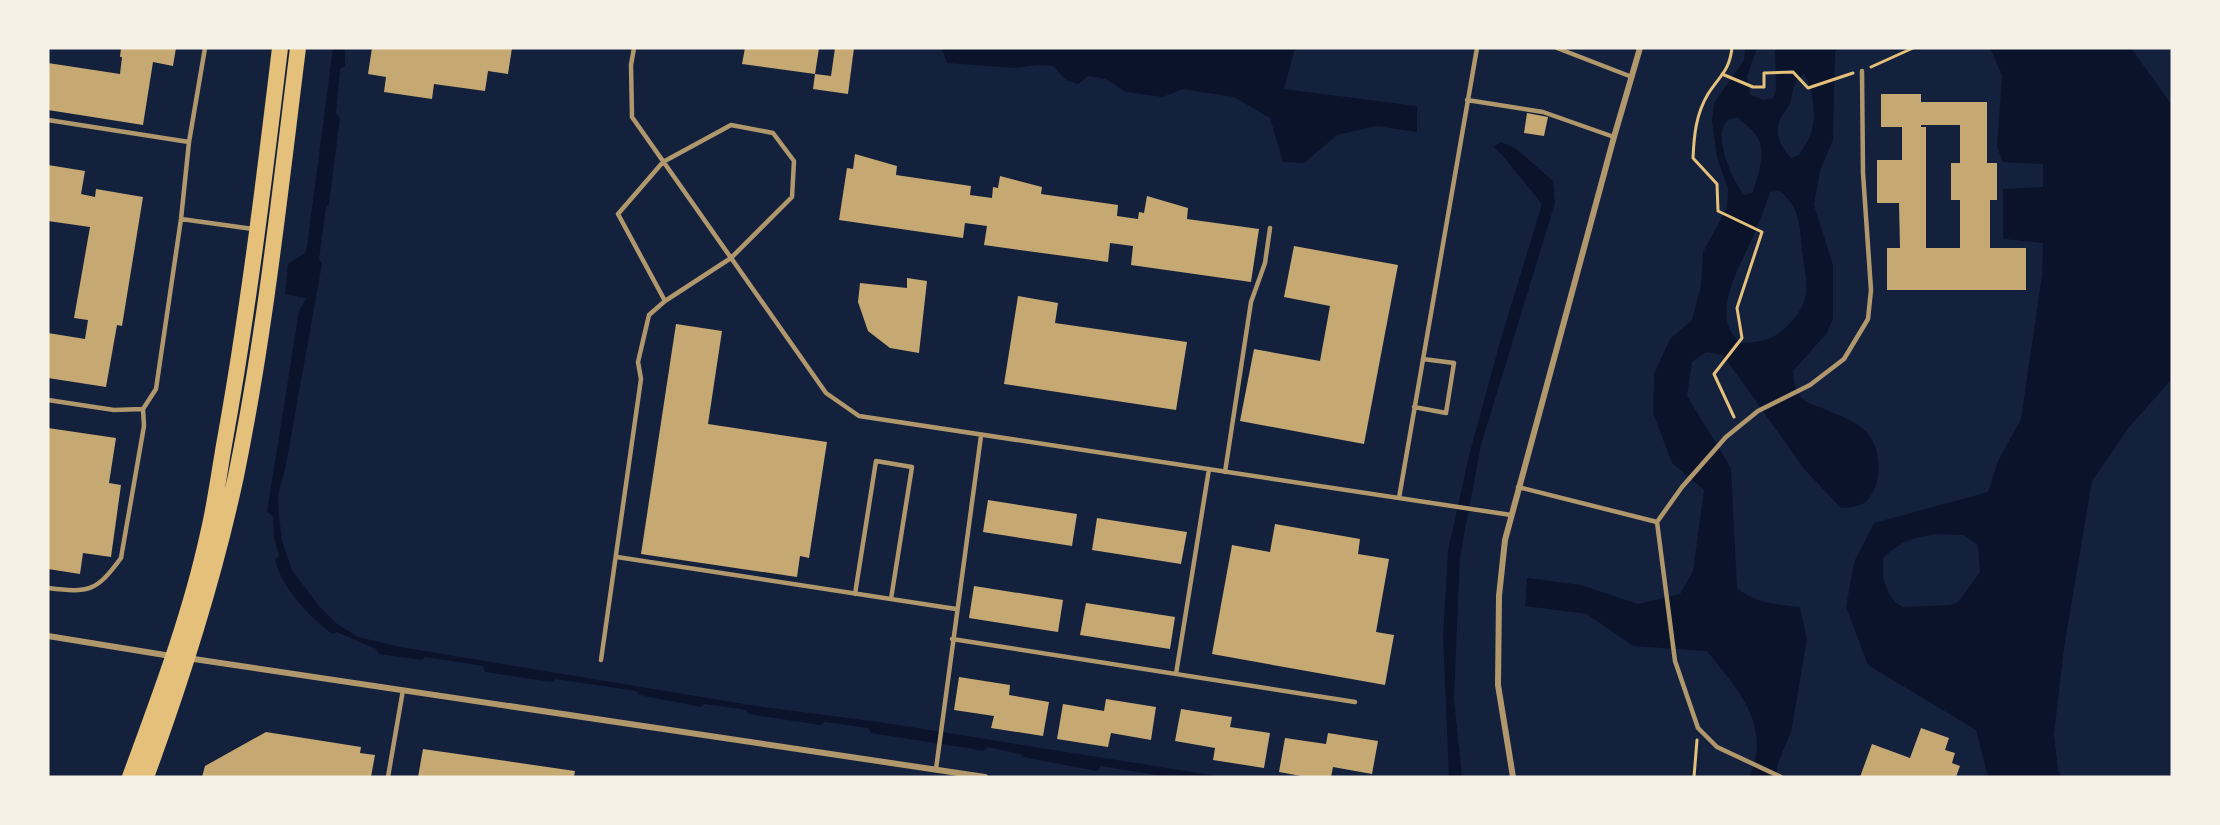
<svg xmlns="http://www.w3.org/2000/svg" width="2220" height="825" font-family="Spectral,serif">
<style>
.water{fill:#0b132b;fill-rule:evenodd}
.building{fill:#c6a872;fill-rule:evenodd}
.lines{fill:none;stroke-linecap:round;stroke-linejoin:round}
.path{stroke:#e5c07b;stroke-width:3}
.service{stroke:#b1986c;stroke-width:4.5}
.minor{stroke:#b1986c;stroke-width:6}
.trunk{stroke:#e5c07b;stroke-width:16}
</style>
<rect width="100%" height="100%" fill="#14213d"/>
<!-- water -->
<path class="water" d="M333,48H345V66L340,69L336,113L340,118L329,204L326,208L319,259L322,264L285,470L278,494L279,515L282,541L292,570L319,606L336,623L358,637L400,647L756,706L879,722L1223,777H1169L1101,766L1097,771L1023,757L1020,754L988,747L983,751L973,749L871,733L868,728L825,722L820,725L749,714L746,710L705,704L701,707L639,695L636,691L555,679L552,682L485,672L483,666L425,657L422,660L379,654L376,649L337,632L332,634C310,617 281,588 275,559L279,556L274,538L273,516L267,512L299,311L306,298L285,294L288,264L305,253L307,246Z
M942,48H1295L1284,89L1417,106V132L1376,126L1337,135L1304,163L1283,162L1270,118L1234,97L1183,89L1163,97L1126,92L1106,79L1088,76L1078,84L1066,80L1053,66L1037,65L1015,68L947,63Z
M1745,48H1757L1747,76L1750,95L1764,100L1773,98L1776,90L1775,48H1838L1835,52L1833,140L1820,171L1814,205L1833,265V318L1827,333L1793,371C1794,383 1795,393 1805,401C1810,404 1817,406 1822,408C1849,420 1873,425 1878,458C1879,467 1879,477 1876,485C1868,505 1861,507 1841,508L1805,470L1723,355L1706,352L1692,362L1687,396L1731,468L1737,588C1757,604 1775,604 1800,607L1807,640L1791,732L1777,765V777H1749C1773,726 1737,689 1707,651L1633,646L1587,614L1525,606L1527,578L1581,585L1638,604L1680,594L1693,571L1704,490L1672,463L1653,413L1654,374L1670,339L1692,320L1701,286L1703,252L1727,208L1728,189L1717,157L1712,121L1714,103L1744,60ZM1804,74C1813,87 1816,115 1812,130C1810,139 1803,148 1799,155L1791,158C1781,147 1774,134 1780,119C1783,113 1788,109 1790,103C1794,90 1791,83 1804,74ZM1737,117C1743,123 1751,128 1755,134C1768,149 1758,175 1753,192L1745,195C1733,183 1711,133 1728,120C1730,119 1736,118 1737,117ZM1780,191C1801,210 1799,223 1802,249C1806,283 1814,300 1787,326C1773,340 1761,342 1741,343C1706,317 1743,262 1755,232C1761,219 1765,206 1770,192Z
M1990,48H2131L2172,105V379L2130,426L2092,481L2064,648L2054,734L2058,770L2062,777H1988L1976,730L1868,665L1846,607L1854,562L1874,523L1988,492L1998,461L2021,419L2042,275L2043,243L2003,239V189L2043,187V164L2003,162L1997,147L2002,75ZM1936,534L1963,535L1978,545L1980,572L1958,602L1950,605L1903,607L1895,602L1889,594L1883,577V558C1901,541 1912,538 1936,534Z
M1501,142L1515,148L1553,181L1555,203L1481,445L1460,556L1454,698L1462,777H1449L1443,636L1448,551L1469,456L1500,342L1542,204L1502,155L1494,147Z"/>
<!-- building -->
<path class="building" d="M121,48H176L173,66L153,62L143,125L48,110V63L120,74L122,57H120Z
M372,48H512L508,74L488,71L485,91L434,84L432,99L384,92L386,77L368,74Z
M745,48H819L815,74L831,76L835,48H854L848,94L813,89L815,74L742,64Z
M1881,94H1921V102H1987V163H1997V200H1990V248H2026V290H1887V248H1900L1899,203H1877V160H1902V127H1881ZM1921,125H1960V163H1951V200H1960V248H1926V127H1921Z
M1527,113L1548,117L1544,136L1524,133Z
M855,154L897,166L896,175L971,186L970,195L992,198L993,187L998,188L1000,176L1042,187L1041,194L1118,205L1117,216L1138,219L1139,212L1144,213L1147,196L1188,208L1187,219L1259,229L1251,282L1131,265L1133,246L1110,243L1108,262L984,245L987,226L965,223L963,238L839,220L847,168L853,169Z
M48,165L85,171L81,194L95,197L96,189L143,197L122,326L117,325L106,387L48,378V333L85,339L88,320L74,318L90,227L48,221Z
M1294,246L1398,265L1364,444L1240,421L1254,349L1320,361L1330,306L1284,297Z
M907,278L927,281L919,353L890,348L868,331L858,302L860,283L907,288Z
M1018,296L1058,303L1055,323L1187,342L1176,410L1004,384Z
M676,324L722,331L708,424L827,442L809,558L800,556L797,577L641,554Z
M48,428L116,438L109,483L121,485L111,557L83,553L80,574L48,569Z
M988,500L1077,514L1072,546L983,532Z
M1097,518L1187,532L1181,564L1092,550Z
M1275,524L1360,539L1358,554L1389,559L1376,632L1394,635L1385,685L1212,654L1232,545L1270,552Z
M974,586L1063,600L1058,632L969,618Z
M1086,603L1175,617L1170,649L1080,635Z
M959,677L1010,685L1009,695L1049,702L1043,736L991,728L994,716L954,710Z
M1106,699L1156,707L1151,740L1111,733L1108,747L1057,739L1063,704L1104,711Z
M1181,709L1232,717L1230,727L1270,733L1264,768L1213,760L1215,748L1175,741Z
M1921,728L1949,738L1945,750L1955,753L1952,763L1960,766L1956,777H1860L1872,744L1910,758Z
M266,732L361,747L360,753L375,755L371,777H202L205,766Z
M1328,733L1378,741L1372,774L1333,767L1331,777H1307L1279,772L1285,738L1326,744Z
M423,749L575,771L574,777H418Z"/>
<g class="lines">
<!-- path -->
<path class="path" d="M1732,48C1729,72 1720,75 1708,94C1696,114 1694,135 1693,158L1717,184L1718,211L1762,232L1737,308L1742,338L1714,374L1734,417
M1871,67L1913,48
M1722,74L1753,87H1764V73L1793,72L1808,88L1853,73
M1694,777L1697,740"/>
<!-- service -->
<path class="service" d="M634,48L631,65L632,117L826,393L859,416L1511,515
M1557,48L1632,77
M1467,100L1543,112L1614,137
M48,120L189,142
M181,219L253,229
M48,400L114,410L143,409L156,389L181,219L189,142L205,48
M1414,407L1446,413L1454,363L1423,359
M1225,472L1251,302L1265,263L1270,228
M1518,487L1657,522
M1399,498L1477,48
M617,557L956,609
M48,588C89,593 96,592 121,558L144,426L143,409
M855,594L876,461L912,467L891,599
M952,639L1355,702
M601,660L641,379L638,362L649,315L665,301L731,258L792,197L794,161L773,133L731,125L663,162L618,214L665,301
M1176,674L1209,469
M936,769L981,436
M388,777L403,690
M1781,777L1717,747L1698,728L1675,661L1657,522L1682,487L1726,437L1758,411L1810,385L1844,359L1868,319L1871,290L1863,173L1862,71"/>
<!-- minor -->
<path class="minor" d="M48,636L171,656
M187,658L985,777
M1513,777L1498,685L1499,596L1505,540L1614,137L1640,48"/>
<!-- trunk -->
<path class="trunk" d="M130,777C159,698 190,617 208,534C215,505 219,474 224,445C248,313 264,181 280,48
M146,777C182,679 214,579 236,476C265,335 280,191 298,48"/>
</g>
<!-- border -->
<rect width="2220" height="825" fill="none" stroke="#f6f1e7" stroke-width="99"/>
</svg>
